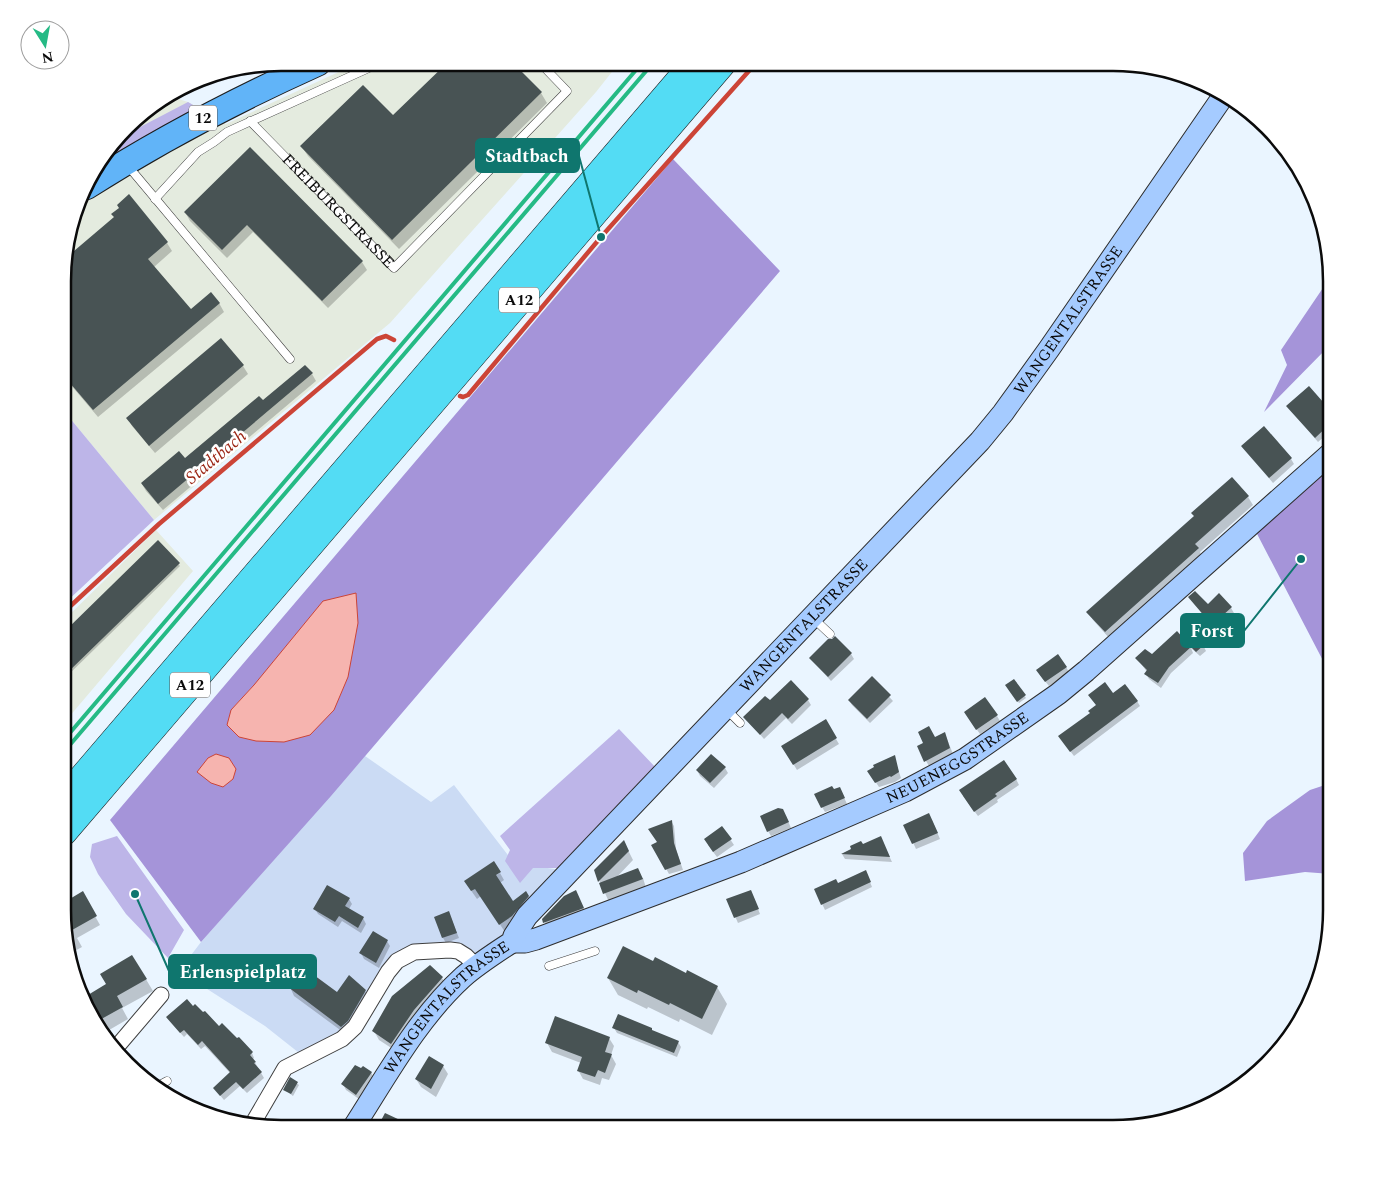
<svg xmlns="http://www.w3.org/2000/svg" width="1394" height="1191" font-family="Spectral,serif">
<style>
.industrial{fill:#e4ebdf}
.farmland{fill:#cbdbf4}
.green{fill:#bdb5e8}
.forest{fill:#a594d9;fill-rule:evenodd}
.water{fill:#f6b4af;stroke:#cc4437}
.shadow{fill:#0003}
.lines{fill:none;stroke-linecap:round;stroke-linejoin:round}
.stream{stroke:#cc4437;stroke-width:4.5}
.building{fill:#485354}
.lane-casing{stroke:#3e3e3e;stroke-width:9}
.street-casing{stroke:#3e3e3e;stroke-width:17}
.secondary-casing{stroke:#2d2d2d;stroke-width:23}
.primary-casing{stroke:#1c1c1c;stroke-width:27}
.highway-casing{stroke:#1c1c1c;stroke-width:29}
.lane{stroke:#fff;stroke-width:8}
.street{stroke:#fff;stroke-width:15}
.secondary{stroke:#a5cbff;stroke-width:21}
.primary{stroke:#61b4f8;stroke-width:25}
.highway{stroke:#53dcf4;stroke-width:28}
.rail{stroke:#25ba85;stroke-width:4}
.labels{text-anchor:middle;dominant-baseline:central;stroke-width:5;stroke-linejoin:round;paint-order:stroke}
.shield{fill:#fff;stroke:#545454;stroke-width:1}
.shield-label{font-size:15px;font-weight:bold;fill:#0b0b0b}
.street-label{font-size:16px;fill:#0b0b0b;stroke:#fff}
.water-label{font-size:18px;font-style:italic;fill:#9c2716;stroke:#fff}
.rim{fill:none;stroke:#0b0b0b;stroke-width:2.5}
.leader{fill:none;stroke:#0f766e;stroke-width:2}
.callout-dot{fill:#0f766e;stroke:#fff;stroke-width:2}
.callout{fill:#0f766e;stroke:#0f766e;stroke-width:2}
.callout-label{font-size:18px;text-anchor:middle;font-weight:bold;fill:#fff}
</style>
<rect width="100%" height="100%" fill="#eaf5ff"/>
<!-- industrial -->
<path class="industrial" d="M358,63H619L596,92L390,323L154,520L64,411V252L92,172L137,117L172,97L188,102L226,124Z
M156,530L193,571L63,724L64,620Z"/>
<!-- farmland -->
<path class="farmland" d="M365,756L431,802L454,785L514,863L561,870L535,902L492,945L464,967L460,959L456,957L416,958L391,974L368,1015L308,1060L265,1026L179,971L201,942Z"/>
<!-- green -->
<path class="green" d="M188,102L200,109L124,149L93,170L121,137Z
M64,411L154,520L64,604Z
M619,729L658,770L564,868H533L520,883L505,861L510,850L500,836Z
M117,836L184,930L168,958L126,914L98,874L90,857L92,844Z"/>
<!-- forest -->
<path class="forest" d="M673,159L780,271L331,796L201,942L110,820ZM254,685L334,710H231Z
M1331,276V344L1264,412L1287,365L1281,350Z
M1331,461V676L1255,530Z
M1331,783V874L1305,872L1245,881L1243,853L1267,821L1310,790Z"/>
<!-- water -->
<path class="water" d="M356,593L358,623L348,677L334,710L310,735L284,742L256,741L239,737L227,725L231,710L254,685L323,601Z
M216,754L229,758L236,769L233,779L223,787L211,783L197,772L208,758Z"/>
<!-- shadow -->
<path class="shadow" d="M449,63H512L541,93L547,103L399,249L308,156L302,147L393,117Z
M250,149L362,262L367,270L328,308L253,232L227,258L190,221L185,212Z
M129,196L167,243L172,251L154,267L191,311L219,303L224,312L98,417L64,377V252L66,247L74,252L115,218L120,208Z
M220,340L243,366L248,374L155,453L132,426L128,418Z
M312,374L316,381L163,510L146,491L142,484L185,460L263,402Z
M1309,388L1331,413V431L1318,442L1288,407Z
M1242,447L1291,459L1294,464L1273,483Z
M1248,497L1253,505L1200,552L1202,557L1110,639L1093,620L1088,612Z
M158,542L180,566L64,679V634Z
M1190,597L1208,605L1231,608L1234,613L1216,629Z
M1184,641L1203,645L1206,651L1200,656L1191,648L1193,653L1171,673L1161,688L1149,679L1146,674L1147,672L1137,658L1152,655Z
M851,654L854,659L831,681L810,658Z
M1066,667L1069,672L1049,686L1040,675Z
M872,678L893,701L870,723L852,705L849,700Z
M1014,681L1026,698L1019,703L1007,686Z
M1112,694L1137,701L1140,706L1074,756L1063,742L1097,706L1089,695Z
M808,700L811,705L792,724L786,718L764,739L745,717L770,702Z
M997,716L1000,721L980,734L968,717Z
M825,721L839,744L797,770L783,747Z
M945,734L953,754L929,766L926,761L935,739Z
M711,755L725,768L728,773L714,788L700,776L697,770Z
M894,757L901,778L895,782L879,787L869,772Z
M1016,779L1019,785L997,800L998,802L978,816L963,796Z
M833,791L842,793L847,804L825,812L822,807Z
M786,816L791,828L771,836L768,831Z
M932,820L940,839L916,849L905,825Z
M671,821L674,826L676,849L683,870L669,874L653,845L658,843Z
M722,827L734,845L717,857L708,845Z
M883,843L892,862L845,859L842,854L863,845Z
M63,848L69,850L70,852L63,860Z
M628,850L633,860L615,879L643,878L646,888L609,902L595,871Z
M500,873L504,880L500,883L513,903L528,896L533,904L505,932L481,896L477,899L470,889Z
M868,877L872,887L825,910L815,889Z
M751,891L760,914L738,923L728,900Z
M82,893L100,925L77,938L82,947L71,953L63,925V915Z
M578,897L586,913L548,928L543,919Z
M349,899L352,904L349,909L363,918L366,924L361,933L342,921L338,927L318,914L315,909Z
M451,918L459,938L446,943L443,938Z
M387,941L390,946L379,968L364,959L361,953Z
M132,956L153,991L122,1008L128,1019L104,1033L85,1006L83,999L107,985Z
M653,963L717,987L727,1004L712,1035L680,1019L679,1022L648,1007L647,1009L618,995L608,978Z
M442,978L447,986L396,1051L379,1040L374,1031Z
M290,987L337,994L365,991L370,999L347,1035L294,996Z
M193,1007L252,1053L254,1058L253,1059L264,1078L247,1093L240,1086L224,1100L214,1088L230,1073L205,1046L201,1049L187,1034L184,1037L167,1018Z
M614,1028L653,1032L678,1042L681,1047L677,1057L617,1033Z
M609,1038L614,1046L611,1055L616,1064L609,1080L602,1078L600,1085L583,1079L578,1070L581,1063L552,1052L547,1043Z
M443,1066L448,1074L436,1097L421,1087L416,1079Z
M371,1072L374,1078L359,1099L346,1090L343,1084Z
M291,1079L299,1085L293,1096L285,1090Z
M385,1114L414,1128H379Z
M441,1119L457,1128H458H437Z"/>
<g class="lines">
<!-- stream -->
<path class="stream" d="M460,396L463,397L468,395L601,237L756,63
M64,612L159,524L377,339L386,336L394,340"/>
</g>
<!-- building -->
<path class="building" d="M447,63H513L542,92L392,240L300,146L363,85L393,115Z
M250,147L363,261L322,301L247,225L222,250L184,212Z
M129,194L168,242L148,259L191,309L211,292L220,303L93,410L64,376V252L67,246L74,251L114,217L111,214L119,208L117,205Z
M221,338L244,365L149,446L126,418Z
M305,365L313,373L158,504L141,483L179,451L185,458L259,396L263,400Z
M1309,386L1331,411V423L1315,438L1286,406Z
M1264,426L1292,458L1269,478L1241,446Z
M1232,477L1249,496L1195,544L1199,548L1105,632L1086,612L1194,516L1191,513Z
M158,540L180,563L64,676V632Z
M1195,591L1208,604L1219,593L1232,607L1212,625L1188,597Z
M1177,631L1184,639L1192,632L1204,645L1196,652L1188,644L1191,647L1169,667L1158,683L1144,674L1147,670L1135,658L1145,649L1152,654Z
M835,636L852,653L828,677L809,658L828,639H832Z
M1058,654L1067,667L1045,682L1036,670Z
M872,676L891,695L867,719L848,700Z
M1014,679L1026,695L1017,702L1005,685Z
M791,680L809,699L788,719L782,713L760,735L743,717L765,696L770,700Z
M1105,682L1113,693L1125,684L1138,701L1070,752L1058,736L1090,713L1088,711L1096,705L1088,695Z
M985,697L998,715L976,730L964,712Z
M826,719L837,738L793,765L781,746Z
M929,726L935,737L945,732L950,748L924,762L917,746L923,743L918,732Z
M711,754L726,767L710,783L696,770Z
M895,755L899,772L891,777L890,776L875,783L867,771L874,767L873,765Z
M1004,760L1017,779L995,794L997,796L974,812L959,790Z
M832,786L834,789L840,787L845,798L821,808L814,794Z
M778,808L783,809L789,822L767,832L760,816Z
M929,813L938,833L912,844L903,825Z
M672,820L674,843L681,864L665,870L651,845L657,842L648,829Z
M722,826L732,839L713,852L704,839Z
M881,836L890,857L841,854L851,849L850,846L861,841L863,844Z
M624,840L629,851L598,882L594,870Z
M494,861L501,872L496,875L513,901L526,891L529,896L512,916L499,925L475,889L471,891L464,881Z
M638,868L643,879L603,894L599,883Z
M866,870L871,882L821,905L814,889L836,879L838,883Z
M327,885L350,898L345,906L364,917L358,928L339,916L335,922L313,909Z
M576,890L584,908L543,923L542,919L564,896Z
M751,890L759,909L734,918L726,899Z
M83,891L97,916L65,934L63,925V903Z
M449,911L457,933L442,938L434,917Z
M373,931L388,940L376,963L359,953Z
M623,946L653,961L655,957L686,973L687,970L718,986L702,1019L670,1003L669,1005L638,990L637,993L607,978Z
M132,955L147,979L117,996L123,1007L96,1022L85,1006L83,998L106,984L100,974Z
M430,965L443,977L414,1010L391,1044L372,1031L392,996Z
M303,967L337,992L349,975L366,990L348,1021L341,1027L288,987Z
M187,999L193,1006L195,1004L203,1012L205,1011L219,1026L222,1023L237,1038L239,1037L253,1052L250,1055L256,1062L254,1063L262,1072L243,1089L236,1082L220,1096L213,1088L230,1072L202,1041L198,1045L184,1030L180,1033L166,1017Z
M618,1014L652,1028V1030L679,1041L674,1053L612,1028Z
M555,1016L610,1037L605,1052L612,1054L605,1073L598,1070L595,1077L577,1071L582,1057L545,1043Z
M429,1056L444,1065L431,1089L415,1079Z
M355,1065L361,1068L363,1066L372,1072L356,1095L341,1084Z
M290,1077L298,1082L291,1094L283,1090Z
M385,1113L417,1128H377Z"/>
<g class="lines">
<defs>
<g id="lane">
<path id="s1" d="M250,121L394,268L567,91L540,63"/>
<path d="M128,166L290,359"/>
<path d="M155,199L198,152L214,142L227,132L380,63"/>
<path d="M814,619L830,634"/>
<path d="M726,709L740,723"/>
<path d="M549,966L595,951"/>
<path d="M158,1086L167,1081"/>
</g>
<path id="street" d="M115,1049L161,995
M253,1123L285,1068L342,1039L355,1027L388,972L397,961L414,952L450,950L458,951L466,956L476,966"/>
<g id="secondary">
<path id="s2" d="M512,942H525L536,939L741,862L905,791L965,759L1058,694L1086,671L1331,453"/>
<path id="s3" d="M353,1128C386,1077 417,1019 463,977C478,964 495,953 512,942L514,936L527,916L980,441L1003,413L1049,349L1224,95"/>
</g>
<path id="primary" d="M86,187C161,139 238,99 318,63"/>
<path id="highway" d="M63,801L695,63
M63,832L722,63"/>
</defs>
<!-- lane casing -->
<use href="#lane" class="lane-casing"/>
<!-- street casing -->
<use href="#street" class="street-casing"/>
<!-- secondary casing -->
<use href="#secondary" class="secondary-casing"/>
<!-- primary casing -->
<use href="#primary" class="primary-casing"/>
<!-- highway casing -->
<use href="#highway" class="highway-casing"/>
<!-- lane -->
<use href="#lane" class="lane"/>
<!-- street -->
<use href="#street" class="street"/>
<!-- secondary -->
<use href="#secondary" class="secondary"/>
<!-- primary -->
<use href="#primary" class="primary"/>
<!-- highway -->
<use href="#highway" class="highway"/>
<!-- rail -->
<path class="rail" d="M63,741L642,63
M63,753L653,63"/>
</g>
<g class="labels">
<!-- shield labels -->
<g class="shield">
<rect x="189" y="105.5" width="28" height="25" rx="4"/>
<rect x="499" y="287.5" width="40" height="25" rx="4"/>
<rect x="170" y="672.5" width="40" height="25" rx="4"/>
</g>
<g class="shield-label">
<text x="203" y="118">12</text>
<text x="519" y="300">A12</text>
<text x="190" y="685">A12</text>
</g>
<!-- street labels -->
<g class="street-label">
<text stroke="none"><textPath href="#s1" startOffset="126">FREIBURGSTRASSE</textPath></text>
<text stroke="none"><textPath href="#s3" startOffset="1084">WANGENTALSTRASSE</textPath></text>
<text stroke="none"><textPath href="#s3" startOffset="679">WANGENTALSTRASSE</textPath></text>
<text stroke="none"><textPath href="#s2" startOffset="484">NEUENEGGSTRASSE</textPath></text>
<text stroke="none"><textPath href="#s3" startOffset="154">WANGENTALSTRASSE</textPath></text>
</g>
<!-- water labels -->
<g class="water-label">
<text transform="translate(216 457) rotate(-40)">Stadtbach</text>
</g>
</g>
<!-- crop -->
<path d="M0 0H1394V1191H0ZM281 71H1113A210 210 0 0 1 1323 281V910A210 210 0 0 1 1113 1120H281A210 210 0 0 1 71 910V281A210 210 0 0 1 281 71Z" fill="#fff" fill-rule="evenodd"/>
<path class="rim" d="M281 71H1113A210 210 0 0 1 1323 281V910A210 210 0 0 1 1113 1120H281A210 210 0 0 1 71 910V281A210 210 0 0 1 281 71Z"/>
<!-- callouts -->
<path class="leader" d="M601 237L579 156M1301 559L1244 631M135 894L169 971"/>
<g class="callout-dot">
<circle cx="601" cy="237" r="5"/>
<circle cx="1301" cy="559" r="5"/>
<circle cx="135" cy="894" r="5"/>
</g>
<g class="callout">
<rect x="476" y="139" width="103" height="33" rx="5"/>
<rect x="1181" y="614" width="63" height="33" rx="5"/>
<rect x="169" y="955" width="147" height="33" rx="5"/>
</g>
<g class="callout-label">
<text x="527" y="162">Stadtbach</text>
<text x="1212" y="637">Forst</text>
<text x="243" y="978">Erlenspielplatz</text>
</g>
<!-- north arrow -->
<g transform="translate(45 45) rotate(169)"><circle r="24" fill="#ffffff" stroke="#9d9d9d"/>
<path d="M0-4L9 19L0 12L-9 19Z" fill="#25ba85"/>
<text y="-8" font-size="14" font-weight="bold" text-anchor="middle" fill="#0b0b0b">N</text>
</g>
</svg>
